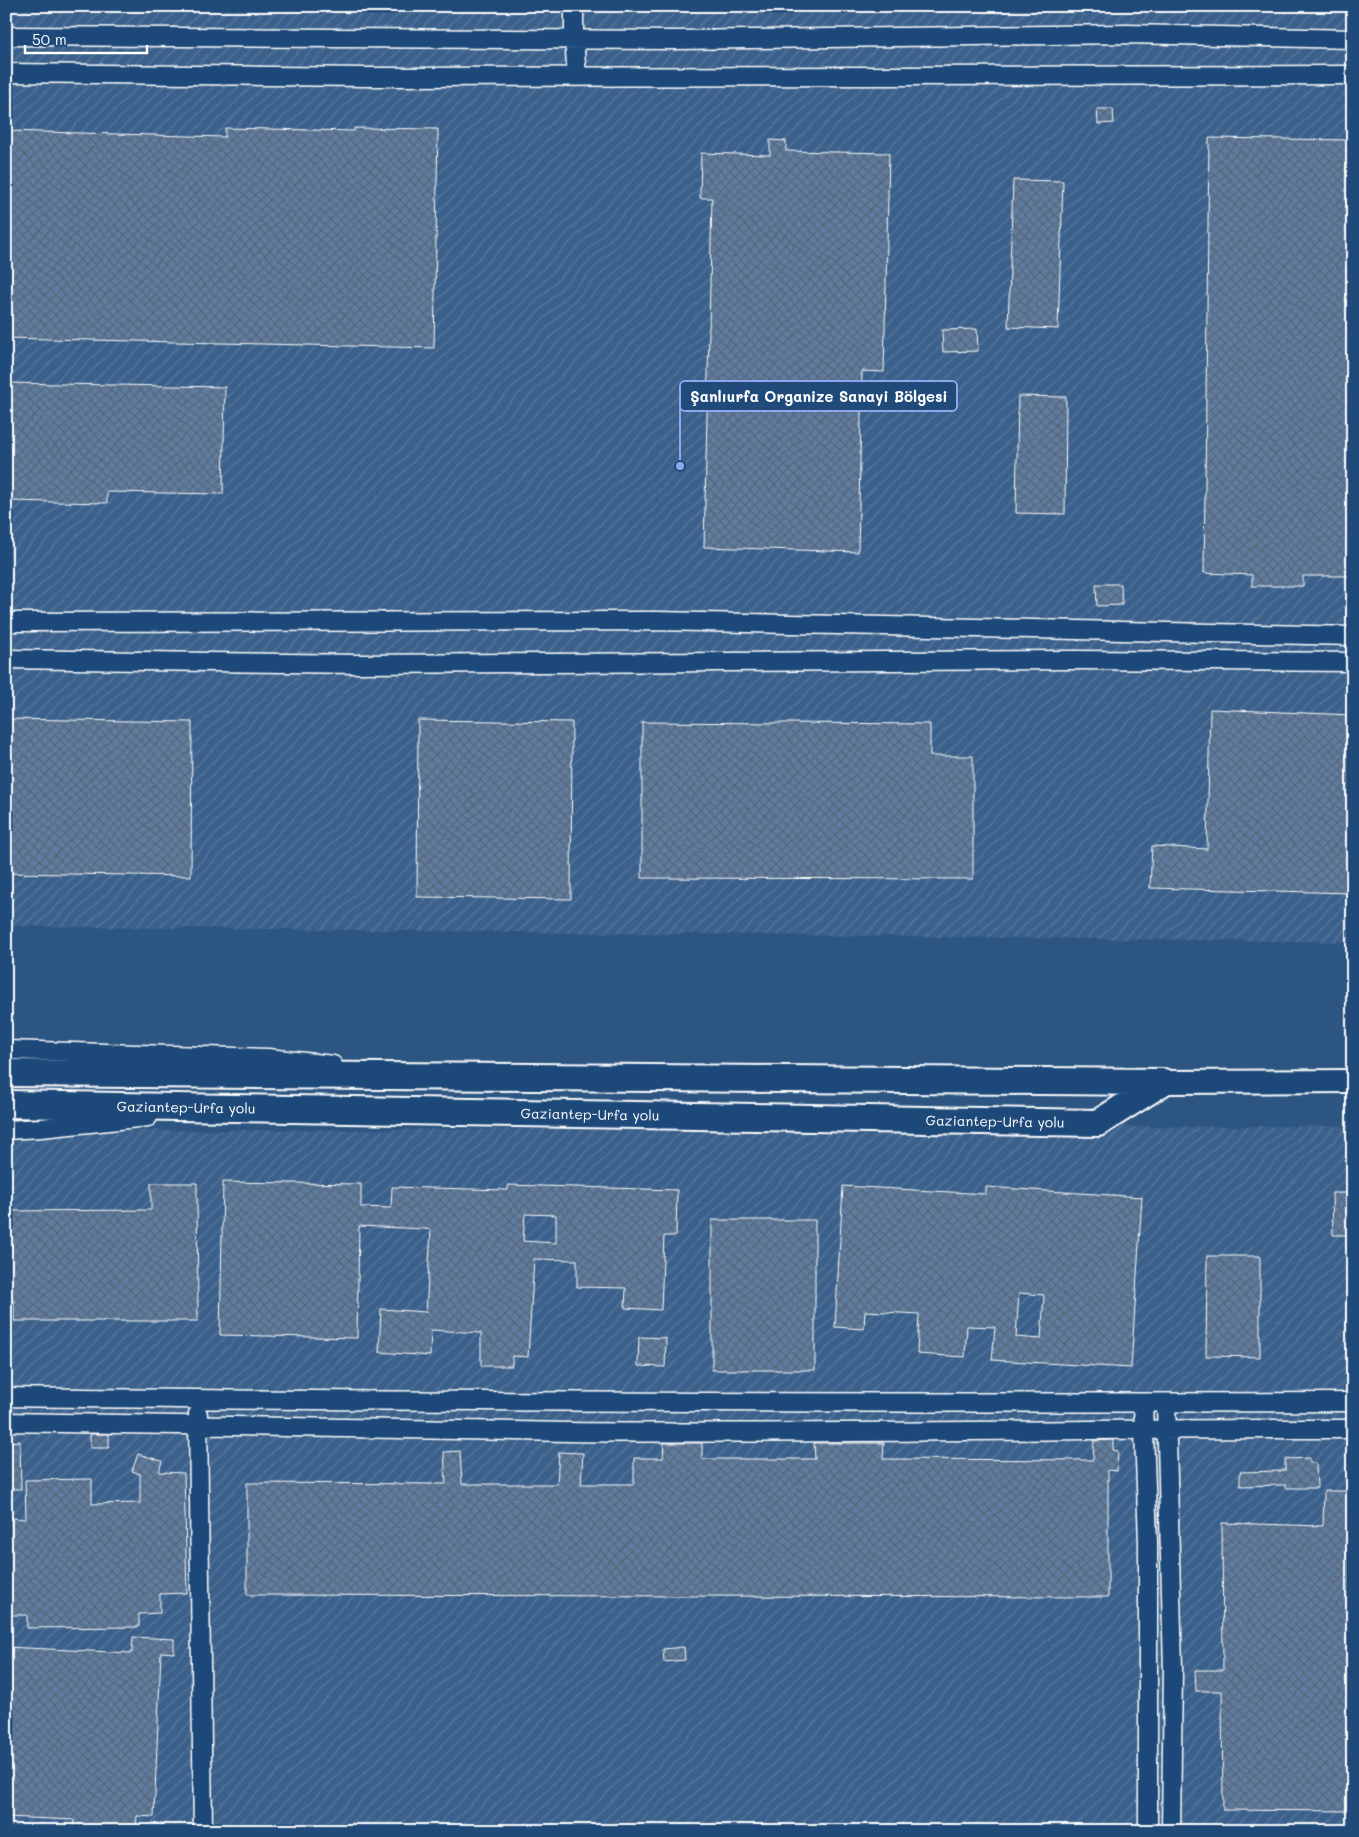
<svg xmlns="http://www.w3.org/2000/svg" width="1359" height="1837" font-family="Mali,sans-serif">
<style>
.industrial{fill:url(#industrial-furrows)}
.building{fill:url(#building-cross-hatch);stroke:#fff;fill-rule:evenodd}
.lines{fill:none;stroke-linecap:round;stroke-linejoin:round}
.minor-casing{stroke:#fff;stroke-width:21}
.major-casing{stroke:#fff;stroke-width:26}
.highway-casing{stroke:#fff;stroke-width:30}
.minor{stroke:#1f4a7a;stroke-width:18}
.major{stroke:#1f4a7a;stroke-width:22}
.highway{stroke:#1f4a7a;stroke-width:26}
.labels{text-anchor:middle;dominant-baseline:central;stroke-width:4;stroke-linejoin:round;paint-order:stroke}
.street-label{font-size:14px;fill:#fff;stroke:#1f4a7a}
.leader{fill:none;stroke:#8ea6ec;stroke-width:2}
.callout-dot{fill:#8ea6ec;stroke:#1f4a7a;stroke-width:2}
.callout{fill:#1f4a7a;stroke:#8ea6ec;stroke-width:2}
.callout-label{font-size:15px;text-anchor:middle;font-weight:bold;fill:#fff}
</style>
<defs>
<pattern id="industrial-furrows" width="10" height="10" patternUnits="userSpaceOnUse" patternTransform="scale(1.25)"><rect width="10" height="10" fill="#3b618b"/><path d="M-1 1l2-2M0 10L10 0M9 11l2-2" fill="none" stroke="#58799c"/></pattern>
<pattern id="building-cross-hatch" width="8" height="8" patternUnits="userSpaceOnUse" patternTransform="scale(1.25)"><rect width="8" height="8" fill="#5e7c9f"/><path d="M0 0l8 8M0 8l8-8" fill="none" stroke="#56667a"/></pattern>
</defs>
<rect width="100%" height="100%" fill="#2c5582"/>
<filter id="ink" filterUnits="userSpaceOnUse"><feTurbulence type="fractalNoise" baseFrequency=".02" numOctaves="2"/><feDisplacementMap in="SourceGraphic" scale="10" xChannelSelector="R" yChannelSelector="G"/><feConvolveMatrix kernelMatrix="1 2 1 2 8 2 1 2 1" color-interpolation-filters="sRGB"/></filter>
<g filter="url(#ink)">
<!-- industrial -->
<path class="industrial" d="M6,6H1353V942L6,926Z
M1353,1126V1831H6V1131Z"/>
<!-- building -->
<path class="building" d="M1097,109H1113L1114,123L1098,124Z
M225,128L354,131V128L438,129L434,348L6,338V131L225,137Z
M1209,138L1353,140V455H1351L1353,576H1303V586H1252V575L1204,573Z
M770,140L786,141V151L889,153L884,372L862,371L858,552L704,547L712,198H700L701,153L770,155Z
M1013,180L1063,181L1058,329L1008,327Z
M977,329L978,351L943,352L942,330Z
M6,383L225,387L223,494L107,492V503L6,501Z
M1018,396L1066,397L1065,514L1016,513Z
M1096,584H1121L1122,605L1097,606Z
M1210,709L1353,715V893L1150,888L1152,846L1207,849Z
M6,719L192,722L191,876L6,873Z
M418,720L572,722L571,899L417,897Z
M642,722L930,724V756H973V879L642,878Z
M223,1182L361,1184V1207L391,1208L392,1187L508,1190V1185L677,1190L676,1236H664L661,1310L625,1308L626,1288L577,1287V1260L534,1259L528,1357L512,1356V1366H481V1333L431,1330L430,1356L379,1352L381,1309L426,1312L431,1230L425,1229L359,1226L357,1338L220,1335ZM525,1214L556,1215V1243L523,1241Z
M151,1183H197L198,1321H14V1301H6V1211L151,1210Z
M843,1186L986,1194V1187L1142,1197L1131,1368L992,1360L995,1327L967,1326L965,1357L917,1354L919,1314L865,1311L864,1329L835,1327ZM1019,1293L1044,1295L1041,1339L1016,1337Z
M1332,1193H1353V1235H1333Z
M712,1220H815V1370H712Z
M1207,1256H1260V1357L1206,1356Z
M639,1337L666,1338L665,1367L638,1366Z
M90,1434H109V1448H90Z
M1113,1440V1450L1118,1451L1117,1471L1108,1470V1597L247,1595V1483L446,1484L444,1452L460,1451L462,1484H557L559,1452L583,1453L581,1484H634V1458H663L664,1443H702V1459H815L814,1443H884L883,1459L1093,1460L1094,1441Z
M20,1441L21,1489H6V1442Z
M138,1454L162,1461L159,1472L184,1473L187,1593L160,1594V1613L139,1614V1627L27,1628V1615H6V1544H9L11,1518L26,1519L25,1480L92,1479V1504L140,1503V1474L132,1471Z
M1310,1458V1463H1316L1317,1488H1286V1485L1240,1486V1472L1281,1471V1470H1285V1459Z
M1324,1491H1349V1811L1223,1810L1222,1691H1196L1195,1670H1223L1222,1523L1323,1526Z
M133,1637L174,1639V1653L161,1652L154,1817L137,1816L136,1831L73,1830L74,1820L6,1817V1647L132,1653Z
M684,1647L685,1660L664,1662L663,1649Z"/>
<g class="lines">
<defs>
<path id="minor" d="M574,6V39L577,76
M6,36L675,40L1127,34L1353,39
M6,73L367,77L1353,75
M6,622L657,621L1353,636
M6,659L358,664L1076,660L1353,662
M6,1050L268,1058L333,1065
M6,1130L41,1128L148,1117
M6,1397C455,1403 904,1403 1353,1402
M1166,1403L1173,1669L1171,1831
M1143,1404L1148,1542V1831
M198,1414L203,1831
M6,1422C193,1424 381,1430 568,1432C829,1435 1091,1428 1353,1429"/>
<path id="major" d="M1163,1082L1353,1081"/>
<path id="highway" d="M6,1073L1163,1082
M6,1104L1098,1123L1163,1082"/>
</defs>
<!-- minor casing -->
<use href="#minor" class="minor-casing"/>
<!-- major casing -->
<use href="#major" class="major-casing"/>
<!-- highway casing -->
<use href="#highway" class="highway-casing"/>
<!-- minor -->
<use href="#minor" class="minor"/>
<!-- major -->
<use href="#major" class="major"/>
<!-- highway -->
<use href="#highway" class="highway"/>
</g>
</g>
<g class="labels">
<!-- street labels -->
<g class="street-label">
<text transform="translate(186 1107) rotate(1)">Gaziantep-Urfa yolu</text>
<text transform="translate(590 1114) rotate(1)">Gaziantep-Urfa yolu</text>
<text transform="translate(995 1121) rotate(1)">Gaziantep-Urfa yolu</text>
</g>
</g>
<!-- callouts -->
<path class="leader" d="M680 466L680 396"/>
<circle class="callout-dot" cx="680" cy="466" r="5"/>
<rect class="callout" x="680" y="381" width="277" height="30" rx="5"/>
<g class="callout-label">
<text x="819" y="402">Şanlıurfa Organize Sanayi Bölgesi</text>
</g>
<!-- margin -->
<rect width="1359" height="1837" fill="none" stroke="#1f4a7a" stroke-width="25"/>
<rect x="12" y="12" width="1334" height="1812" fill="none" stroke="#fff" stroke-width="2" filter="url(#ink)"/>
<!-- scale -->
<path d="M25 45v8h122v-8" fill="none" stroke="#ffffff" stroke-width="2.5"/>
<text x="32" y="45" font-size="15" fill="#ffffff" stroke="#1f4a7a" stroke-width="4" paint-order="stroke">50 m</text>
</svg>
